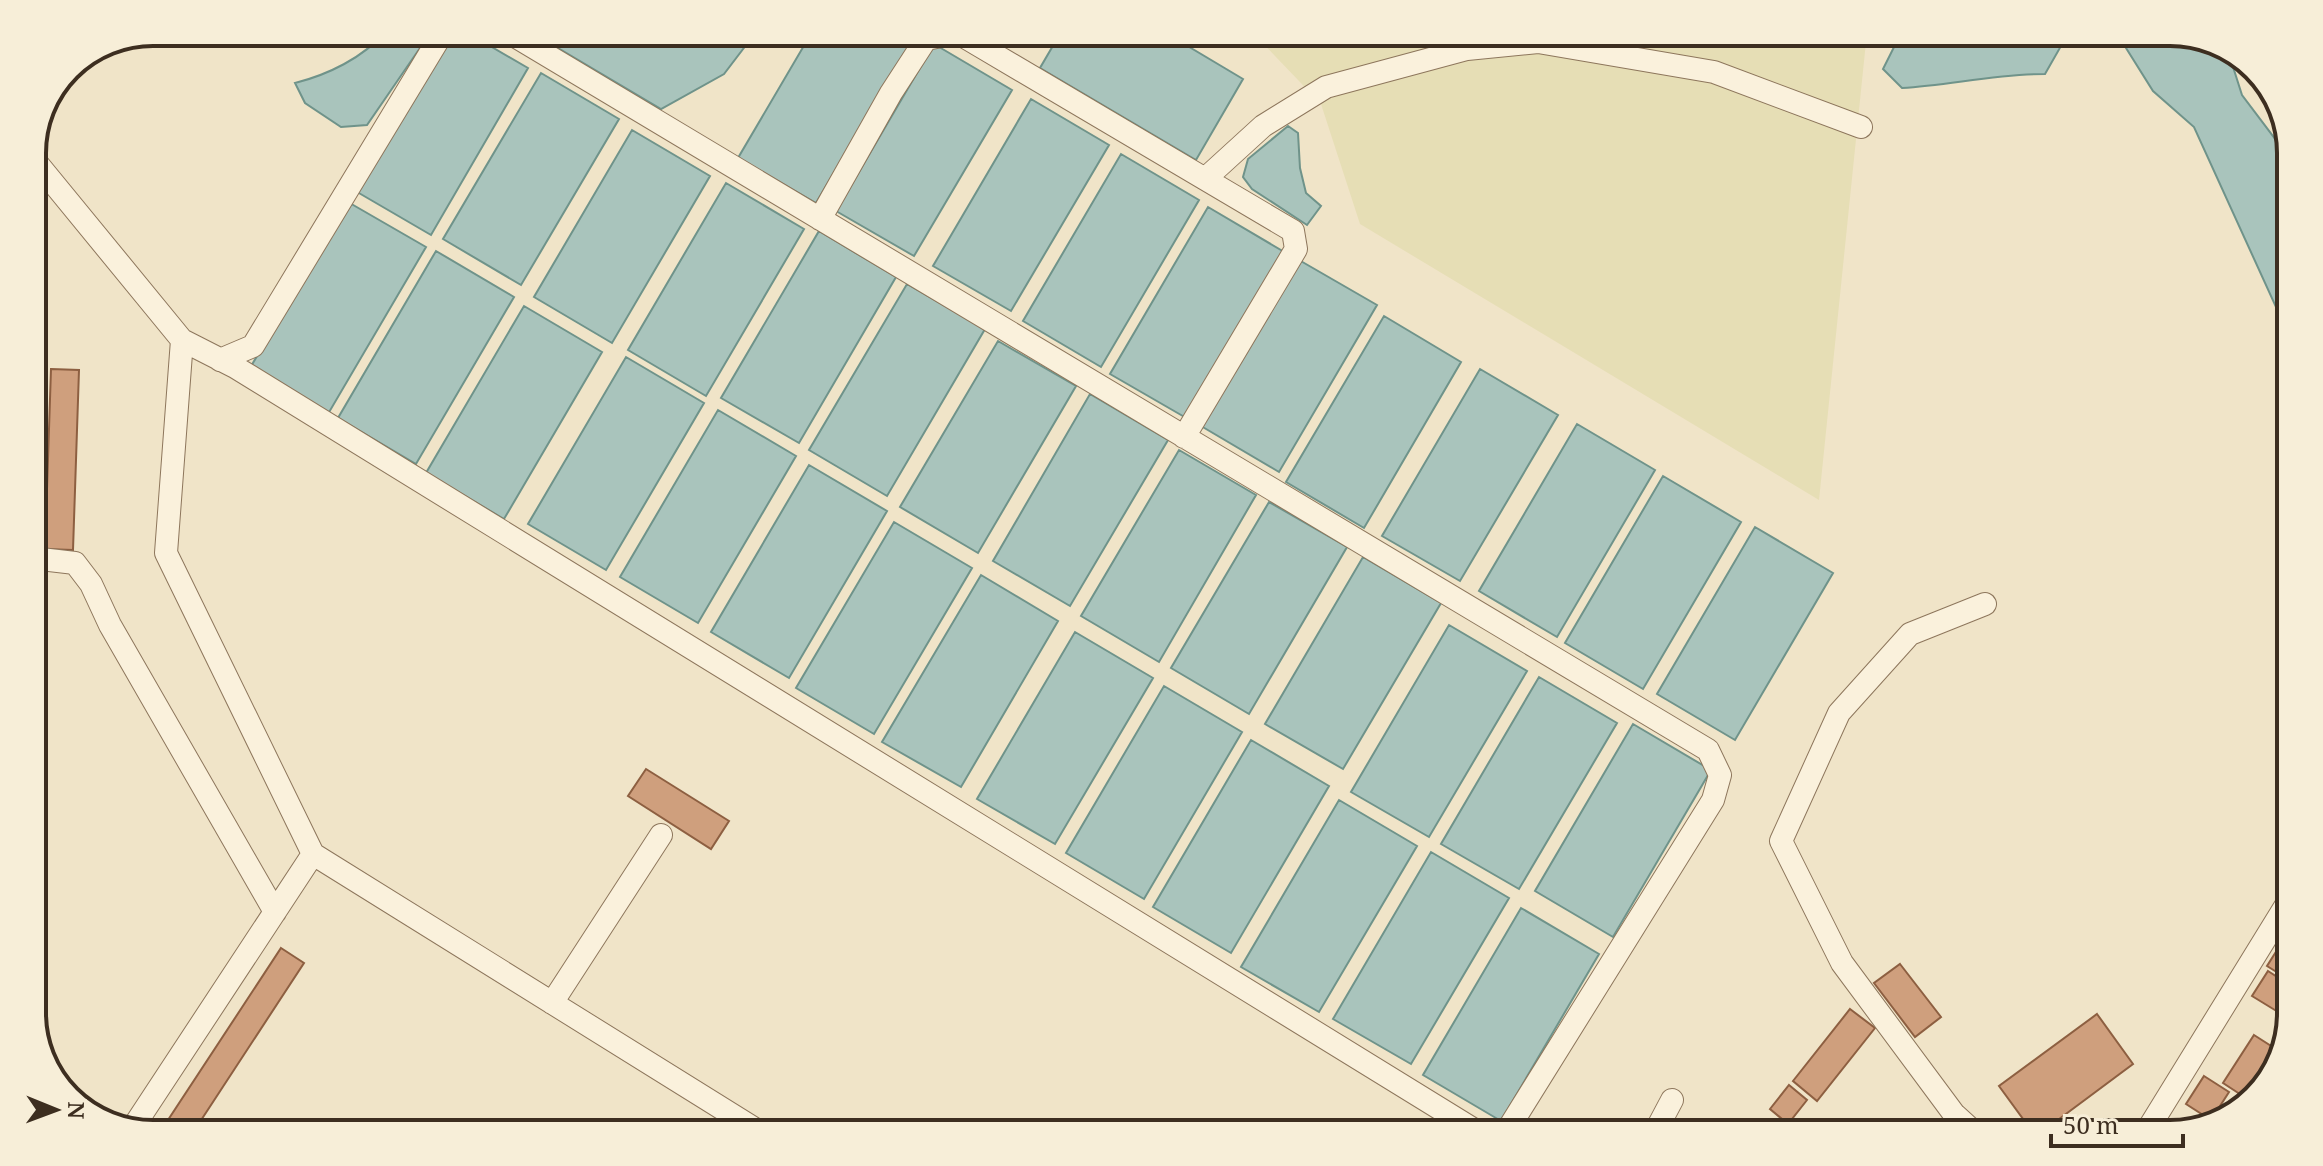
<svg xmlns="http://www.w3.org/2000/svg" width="2323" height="1166" font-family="'Noto Serif',serif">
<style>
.farmland{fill:#e6deb5}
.water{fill:#a9c4bc;stroke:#6f938a;stroke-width:2}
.building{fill:#cf9f7d;stroke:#8d5f41;stroke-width:2}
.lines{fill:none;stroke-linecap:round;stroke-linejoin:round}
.minor-casing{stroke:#8d765c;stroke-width:24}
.minor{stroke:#faf1dc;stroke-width:22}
.rim{fill:none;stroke:#3d2e20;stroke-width:4}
</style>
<rect width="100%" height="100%" fill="#f0e4c8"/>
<!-- farmland -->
<path class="farmland" d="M1252,32H1867L1819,500L1360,224L1321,104Z"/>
<!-- water -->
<path class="water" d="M385,32H431L367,125L341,127L305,103L295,83C327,75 363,58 385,32Z
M445,32H466L528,68L431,235L352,189Z
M531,32H756L724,74L661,109Z
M812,32H906L914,37L816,203L738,158Z
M1061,32H1164L1243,79L1196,160L1040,68Z
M1970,32H2056L2061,46L2045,74C1996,74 1950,85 1902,88L1883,69L1895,45L1916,38Z
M2116,32H2170L2223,44L2227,48L2242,95L2291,160V340L2194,127L2153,91Z
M934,44L1012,90L914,256L836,211Z
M541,73L619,119L521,285L443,239Z
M1031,99L1109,145L1011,311L933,266Z
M1288,126L1298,133L1300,168L1306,193L1321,206L1307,225L1252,189L1243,177L1248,159Z
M632,130L710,176L612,343L534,297Z
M1121,154L1199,200L1101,367L1023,321Z
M726,183L804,229L706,396L628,350Z
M348,202L426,247L328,414L250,368Z
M1208,207L1286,253L1188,419L1110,374Z
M819,231L896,277L799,443L721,398Z
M436,251L514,297L416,464L338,418Z
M1299,260L1377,305L1279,472L1201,426Z
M907,284L985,329L887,496L809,450Z
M524,306L602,352L504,519L426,473Z
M1384,316L1461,362L1364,528L1286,482Z
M998,341L1076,386L978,553L900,507Z
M626,357L704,403L606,570L528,524Z
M1480,369L1558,415L1460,581L1382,536Z
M1090,394L1168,440L1070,606L993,561Z
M718,410L796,456L698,623L620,577Z
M1577,424L1655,470L1557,637L1479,591Z
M1179,450L1256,495L1159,662L1081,616Z
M809,465L887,511L789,678L711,632Z
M1663,476L1741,522L1643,689L1565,643Z
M1269,502L1347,547L1249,714L1171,668Z
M894,522L972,568L874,734L796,688Z
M1755,527L1833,573L1735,740L1657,694Z
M1363,557L1441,603L1343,769L1265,724Z
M981,575L1058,621L961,787L882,742Z
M1449,625L1527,671L1429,837L1351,792Z
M1075,632L1153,678L1055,844L977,799Z
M1539,677L1617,723L1519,889L1441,844Z
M1164,686L1242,732L1144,899L1066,853Z
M1633,724L1711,770L1613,937L1535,891Z
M1251,740L1329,786L1231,953L1153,907Z
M1339,800L1417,846L1319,1012L1241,967Z
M1431,852L1509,898L1411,1064L1333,1019Z
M1521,908L1599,954L1501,1121L1423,1075Z"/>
<!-- building -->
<path class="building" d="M51,369L79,370L73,550L45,549Z
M646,769L729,821L711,849L628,796Z
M2291,928V981L2267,966Z
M281,948L304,963L192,1134H189L168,1120Z
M1900,964L1941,1017L1915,1037L1874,983Z
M2268,971L2291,986V1003L2283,1015L2252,996Z
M1850,1009L1875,1028L1817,1101L1793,1081Z
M2097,1014L2133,1064L2039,1134H2034L1999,1086Z
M2254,1035L2282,1053L2279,1066L2249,1100L2223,1083Z
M2204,1076L2229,1092L2211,1120L2186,1104Z
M1789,1085L1807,1100L1788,1124L1770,1109Z
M2081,1119L2106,1134H2080L2074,1130Z"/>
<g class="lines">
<defs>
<path id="minor" d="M508,32L1708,750L1720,775L1713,800L1505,1134
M32,157L182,340L166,553L313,854L132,1129
M1206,178L1263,126L1326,87L1467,49L1538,42L1714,72L1861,127
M820,219L891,93L926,39L958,33L1293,231L1296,249L1184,437
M182,340L235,367L1481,1134
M220,360L253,346L443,32
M32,558L75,563L91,584L110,625L275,912
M313,854L763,1134
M552,1003L661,835
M1654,1134L1672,1100
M1976,1134L1954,1114L1842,963L1781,841L1839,713L1910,634L1985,604
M2145,1134L2291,897"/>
</defs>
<!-- minor casing -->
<use href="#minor" class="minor-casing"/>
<!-- minor -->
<use href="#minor" class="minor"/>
</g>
<!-- crop -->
<path d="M0 0H2323V1166H0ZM153 46H2170A107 107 0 0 1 2277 153V1013A107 107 0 0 1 2170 1120H153A107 107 0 0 1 46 1013V153A107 107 0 0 1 153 46Z" fill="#f7eed8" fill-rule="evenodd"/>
<path class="rim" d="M153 46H2170A107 107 0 0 1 2277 153V1013A107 107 0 0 1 2170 1120H153A107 107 0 0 1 46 1013V153A107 107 0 0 1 153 46Z"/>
<!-- north arrow -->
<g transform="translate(56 1110) rotate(91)" stroke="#f7eed8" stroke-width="6" paint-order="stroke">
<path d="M0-6L14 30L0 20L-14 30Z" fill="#3d2e20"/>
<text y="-12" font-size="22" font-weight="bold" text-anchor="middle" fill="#3d2e20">N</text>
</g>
<!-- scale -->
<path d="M2051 1134v12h132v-12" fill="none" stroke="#3d2e20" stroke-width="4"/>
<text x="2063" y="1134" font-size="24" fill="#3d2e20" stroke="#f7eed8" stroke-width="6" paint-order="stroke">50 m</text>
</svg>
